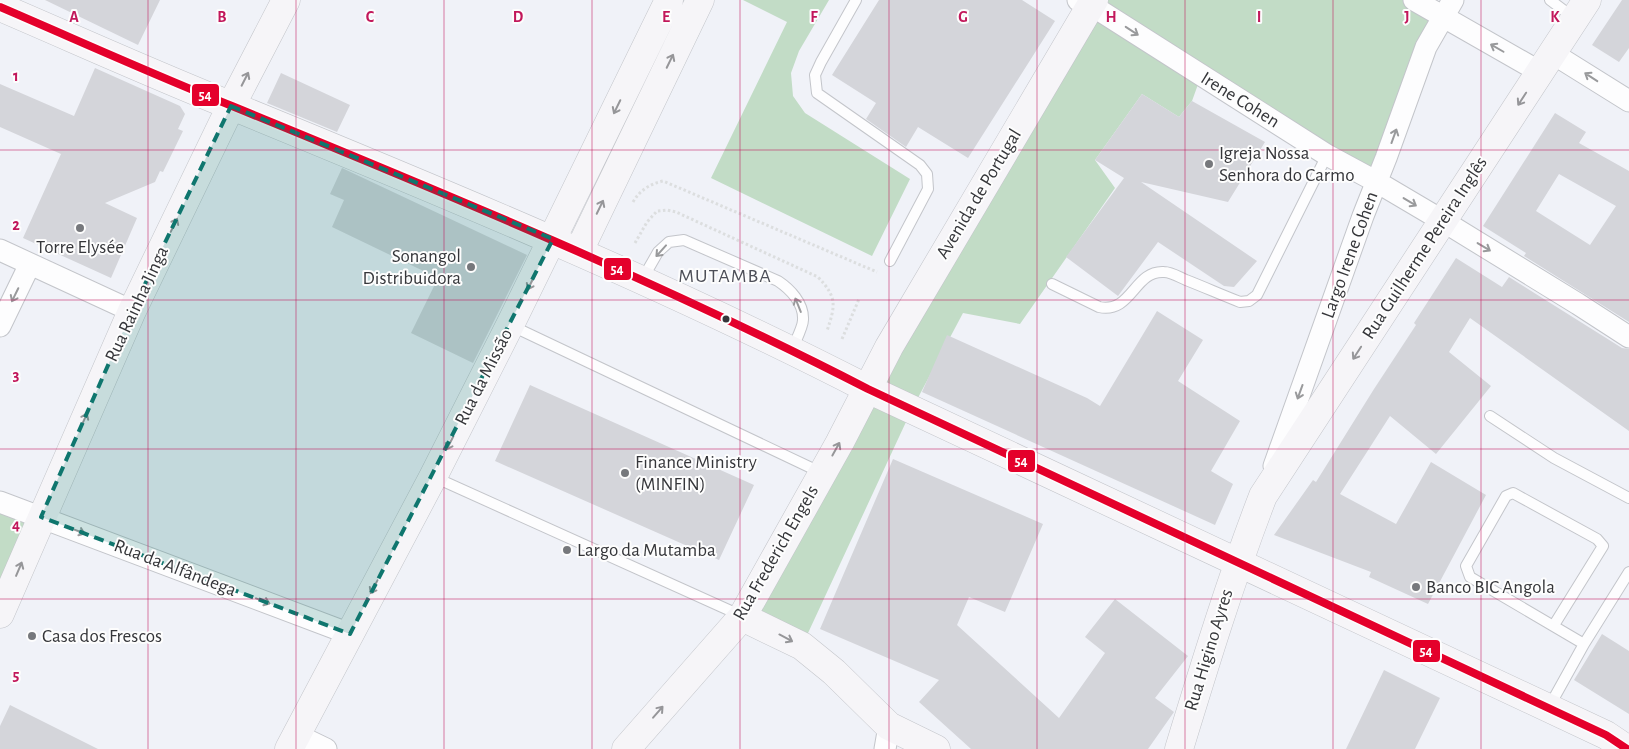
<svg xmlns="http://www.w3.org/2000/svg" width="1629" height="749" font-family="'Alegreya Sans',sans-serif">
<style>
.green{fill:#c2dcc6}
.building{fill:#d4d5da;fill-rule:evenodd}
.lines{fill:none;stroke-linecap:round;stroke-linejoin:round}
.lane-casing{stroke:#c3c5ca;stroke-width:12}
.street-casing{stroke:#c3c5ca;stroke-width:23}
.secondary-casing{stroke:#c3c5ca;stroke-width:29}
.path{stroke:#dcdedf;stroke-width:3;stroke-dasharray:2.5 2.5;stroke-linecap:butt}
.lane{stroke:#fdfdfe;stroke-width:10}
.street{stroke:#fdfdfe;stroke-width:21}
.secondary{stroke:#f6f5f8;stroke-width:28}
.bus-1-casing{stroke:#fdfdfd;stroke-width:11}
.bus-1{stroke:#e4002b;stroke-width:8}
.oneway{stroke:#999a9c}
.oneway2{stroke:#969699}
.marked{fill:#0f766e;fill-opacity:0.2;stroke:#0f766e;stroke-width:4;stroke-dasharray:10 6;stroke-linejoin:round}
.grid{fill:none;stroke:#c2185b;stroke-width:1;stroke-opacity:0.55}
.poi-dot{fill:#76787c;stroke:#fdfdfd;stroke-width:2}
.bus-dot{fill:#35363a;stroke:#fdfdfd;stroke-width:2}
.labels{text-anchor:middle;dominant-baseline:central;stroke-width:4;stroke-linejoin:round;paint-order:stroke}
.street-label{font-size:19px;fill:#35363a;stroke:#fdfdfd}
.poi-label{font-size:19px;fill:#35363a;stroke:#fdfdfd;text-anchor:start}
.neighbourhood-label{font-size:20px;letter-spacing:1px;fill:#4d4f58;stroke:#fdfdfd}
.grid-label{font-size:16px;text-anchor:middle;font-weight:bold;fill:#c2185b;stroke:#fdfdfd;stroke-width:4;stroke-linejoin:round;paint-order:stroke}
.line-badge{stroke:#fdfdfd;stroke-width:2}
.badge-label{font-size:14px;text-anchor:middle;font-weight:bold;fill:#fff}
</style>
<rect width="100%" height="100%" fill="#f0f2f8"/>
<!-- green -->
<path class="green" d="M743,0H829L799,51L791,73L793,96L805,113L910,179L872,256L711,178L787,22Z
M1094,0H1414L1444,17L1377,182L1201,76L1192,101L1179,117L1142,94L1095,160L1115,188L1020,324L963,313L912,409L802,646L742,617Z
M0,503L41,517L0,614Z"/>
<!-- building -->
<path class="building" d="M45,0H160L138,45Z
M879,0H1022L1055,21L968,158L918,127L906,147L866,119L876,103L832,75Z
M1622,0H1629V48L1619,62L1592,45Z
M95,68L180,106L185,114L178,129L183,131L163,172L160,171L155,182L105,203L137,218L111,278L23,238L61,154L0,127V84L74,116Z
M281,73L350,105L337,132L267,103Z
M1142,94L1179,117L1192,101L1265,142L1228,202L1141,182L1257,261L1234,287L1224,286L1158,242L1118,296L1066,257L1124,178L1095,160Z
M1555,113L1586,132L1579,143L1629,171V322L1524,256L1526,253L1483,226ZM1559,174L1616,206L1590,245L1536,211Z
M342,168L527,255L473,363L411,333L438,278L332,227L344,200L330,194Z
M1456,258L1502,287L1509,277L1622,348L1629,349V431L1470,318L1449,352L1491,386L1436,454L1390,416L1340,494L1396,524L1431,462L1486,495L1428,604L1369,577L1371,572L1274,535L1313,480L1316,482L1374,389L1416,325L1414,323Z
M1157,311L1203,340L1178,381L1240,421L1211,471L1233,484L1215,525L922,392L947,335L1087,398L1100,406Z
M530,385L754,485L719,560L495,461Z
M893,459L1043,524L1005,612L969,597L957,625L1059,718L1105,653L1085,637L1115,599L1188,656L1155,698L1174,712L1148,749H971L919,702L939,680L820,629Z
M1602,634L1629,651V714L1574,680Z
M1384,670L1440,698L1415,749H1346Z
M10,705L98,749H0V726Z"/>
<g class="lines">
<defs>
<path id="lane" d="M856,0L821,62L815,75L817,93L920,165L927,174L928,189L890,261
M1550,0L1574,18
M642,280L658,252L669,242L684,240L778,281C790,289 804,303 803,320C803,327 795,342 792,350
M1052,284L1099,307C1132,314 1134,270 1164,272C1171,272 1179,277 1186,280C1204,287 1222,295 1240,302L1249,301L1257,295L1327,155
M512,326L822,473
M1490,416L1554,458L1629,498
M434,477L742,616
M1554,625L1603,546L1597,539L1513,493L1506,496L1466,566L1470,577L1584,644
M1549,707L1584,644L1629,572"/>
<path id="street" d="M1078,0L1091,5L1327,155L1377,182L1443,221L1578,304L1629,337
M1414,0L1540,72
M1552,53L1629,101
M0,250L132,311
M0,326L30,264
M1274,466L1363,216L1386,158L1426,47L1453,0
M0,502L350,634
M297,735L326,749
M885,749L889,726"/>
<path id="secondary" d="M0,7C77,40 154,75 232,106C447,194 662,283 868,389L1606,735L1627,749
M579,251L700,0
M0,614L132,311L231,106L286,0
M742,617L802,646L834,672L889,726L936,749
M289,749L433,477L510,325L669,0
M626,749L742,617L840,442L889,347L1094,0
M1179,749C1205,664 1231,579 1263,496L1587,0"/>
</defs>
<!-- lane casing -->
<use href="#lane" class="lane-casing"/>
<!-- street casing -->
<use href="#street" class="street-casing"/>
<!-- secondary casing -->
<use href="#secondary" class="secondary-casing"/>
<!-- path -->
<path class="path" d="M633,202C640,190 650,184 663,181L877,272
M635,243L647,222L657,211L667,210L676,212L818,277C838,298 835,306 827,331
M842,339L859,299"/>
<!-- lane -->
<use href="#lane" class="lane"/>
<!-- street -->
<use href="#street" class="street"/>
<!-- secondary -->
<use href="#secondary" class="secondary"/>
<defs>
<path id="bus-1" d="M0,7C77,40 154,75 232,106C447,194 662,283 868,389L1606,735L1627,749"/>
</defs>
<!-- bus-1 casing -->
<use href="#bus-1" class="bus-1-casing"/>
<!-- bus-1 -->
<use href="#bus-1" class="bus-1"/>
</g>
<!-- one-way arrows -->
<defs><path id="oneway-shaft" d="M-6 0H5M1.5-3L5.5 0L1.5 3" fill="none" stroke-width="1.6" stroke-linecap="round" stroke-linejoin="round" transform="scale(1.25)"/></defs>
<g class="oneway">
<use href="#oneway-shaft" transform="translate(1132 31) rotate(33)"/>
<use href="#oneway-shaft" transform="translate(1497 48) rotate(-150)"/>
<use href="#oneway-shaft" transform="translate(1591 77) rotate(-147)"/>
<use href="#oneway-shaft" transform="translate(1394 136) rotate(-70)"/>
<use href="#oneway-shaft" transform="translate(1410 202) rotate(31)"/>
<use href="#oneway-shaft" transform="translate(1484 247) rotate(31)"/>
<use href="#oneway-shaft" transform="translate(661 251) rotate(132)"/>
<use href="#oneway-shaft" transform="translate(15 295) rotate(116)"/>
<use href="#oneway-shaft" transform="translate(798 305) rotate(-112)"/>
<use href="#oneway-shaft" transform="translate(1300 392) rotate(110)"/>
<use href="#oneway-shaft" transform="translate(78 531) rotate(21)"/>
<use href="#oneway-shaft" transform="translate(263 601) rotate(21)"/>
</g>
<g class="oneway2">
<use href="#oneway-shaft" transform="translate(670 61) rotate(-64)"/>
<use href="#oneway-shaft" transform="translate(245 79) rotate(-63)"/>
<use href="#oneway-shaft" transform="translate(1522 99) rotate(123)"/>
<use href="#oneway-shaft" transform="translate(617 107) rotate(116)"/>
<use href="#oneway-shaft" transform="translate(600 207) rotate(-64)"/>
<use href="#oneway-shaft" transform="translate(174 225) rotate(-64)"/>
<use href="#oneway-shaft" transform="translate(531 283) rotate(116)"/>
<use href="#oneway-shaft" transform="translate(1357 353) rotate(123)"/>
<use href="#oneway-shaft" transform="translate(84 420) rotate(-66)"/>
<use href="#oneway-shaft" transform="translate(450 443) rotate(117)"/>
<use href="#oneway-shaft" transform="translate(836 449) rotate(-61)"/>
<use href="#oneway-shaft" transform="translate(19 569) rotate(-67)"/>
<use href="#oneway-shaft" transform="translate(374 587) rotate(118)"/>
<use href="#oneway-shaft" transform="translate(786 638) rotate(28)"/>
<use href="#oneway-shaft" transform="translate(658 712) rotate(-49)"/>
</g>
<!-- marked area -->
<path class="marked" d="M231,106L553,239L350,634L41,517L132,311Z"/>
<!-- grid -->
<path class="grid" d="M148,0V749M296,0V749M444,0V749M592,0V749M740,0V749M889,0V749M1037,0V749M1185,0V749M1333,0V749M1481,0V749M0,150H1629M0,300H1629M0,449H1629M0,599H1629"/>
<!-- markers -->
<g class="poi-dot">
<circle cx="1209" cy="164" r="5"/>
<circle cx="80" cy="228" r="5"/>
<circle cx="471" cy="267" r="5"/>
<circle cx="625" cy="473" r="5"/>
<circle cx="567" cy="550" r="5"/>
<circle cx="1416" cy="587" r="5"/>
<circle cx="32" cy="636" r="5"/>
</g>
<circle class="bus-dot" cx="726" cy="319" r="4.5"/>
<g class="labels">
<!-- street labels -->
<g class="street-label">
<text transform="translate(1240 100) rotate(32)">Irene Cohen</text>
<text transform="translate(979 194) rotate(-59)">Avenida de Portugal</text>
<text transform="translate(1425 248) rotate(-57)">Rua Guilherme Pereira Inglês</text>
<text transform="translate(1350 255) rotate(-70)">Largo Irene Cohen</text>
<text transform="translate(137 304) rotate(-65)">Rua Rainha Jinga</text>
<text transform="translate(484 377) rotate(-63)">Rua da Missão</text>
<text transform="translate(776 553) rotate(-60)">Rua Frederich Engels</text>
<text transform="translate(175 568) rotate(21)">Rua da Alfândega</text>
<text transform="translate(1209 650) rotate(-73)">Rua Higino Ayres</text>
</g>
<!-- poi labels -->
<g class="poi-label">
<text x="1219" y="153">Igreja Nossa<tspan x="1219" dy="22">Senhora do Carmo</tspan></text>
<text x="80" y="247" text-anchor="middle">Torre Elysée</text>
<text x="461" y="256" text-anchor="end">Sonangol<tspan x="461" dy="22">Distribuidora</tspan></text>
<text x="635" y="462">Finance Ministry<tspan x="635" dy="22">(MINFIN)</tspan></text>
<text x="577" y="550">Largo da Mutamba</text>
<text x="1426" y="587">Banco BIC Angola</text>
<text x="42" y="636">Casa dos Frescos</text>
</g>
<!-- neighbourhood labels -->
<g class="neighbourhood-label">
<text x="725" y="276">MUTAMBA</text>
</g>
</g>
<g class="grid-label">
<text x="74" y="22">A</text>
<text x="222" y="22">B</text>
<text x="370" y="22">C</text>
<text x="518" y="22">D</text>
<text x="666" y="22">E</text>
<text x="814" y="22">F</text>
<text x="963" y="22">G</text>
<text x="1111" y="22">H</text>
<text x="1259" y="22">I</text>
<text x="1407" y="22">J</text>
<text x="1555" y="22">K</text>
<text x="16" y="81">1</text>
<text x="16" y="230">2</text>
<text x="16" y="380">3</text>
<text x="16" y="530">4</text>
<text x="16" y="680">5</text>
</g>
<g class="line-badge">
<rect x="191" y="83" width="29" height="24" rx="5" fill="#e4002b"/>
<rect x="603" y="257" width="29" height="24" rx="5" fill="#e4002b"/>
<rect x="1007" y="449" width="29" height="24" rx="5" fill="#e4002b"/>
<rect x="1412" y="639" width="29" height="24" rx="5" fill="#e4002b"/>
</g>
<g class="badge-label">
<text x="205" y="100">54</text>
<text x="617" y="274">54</text>
<text x="1021" y="466">54</text>
<text x="1426" y="656">54</text>
</g>
</svg>
